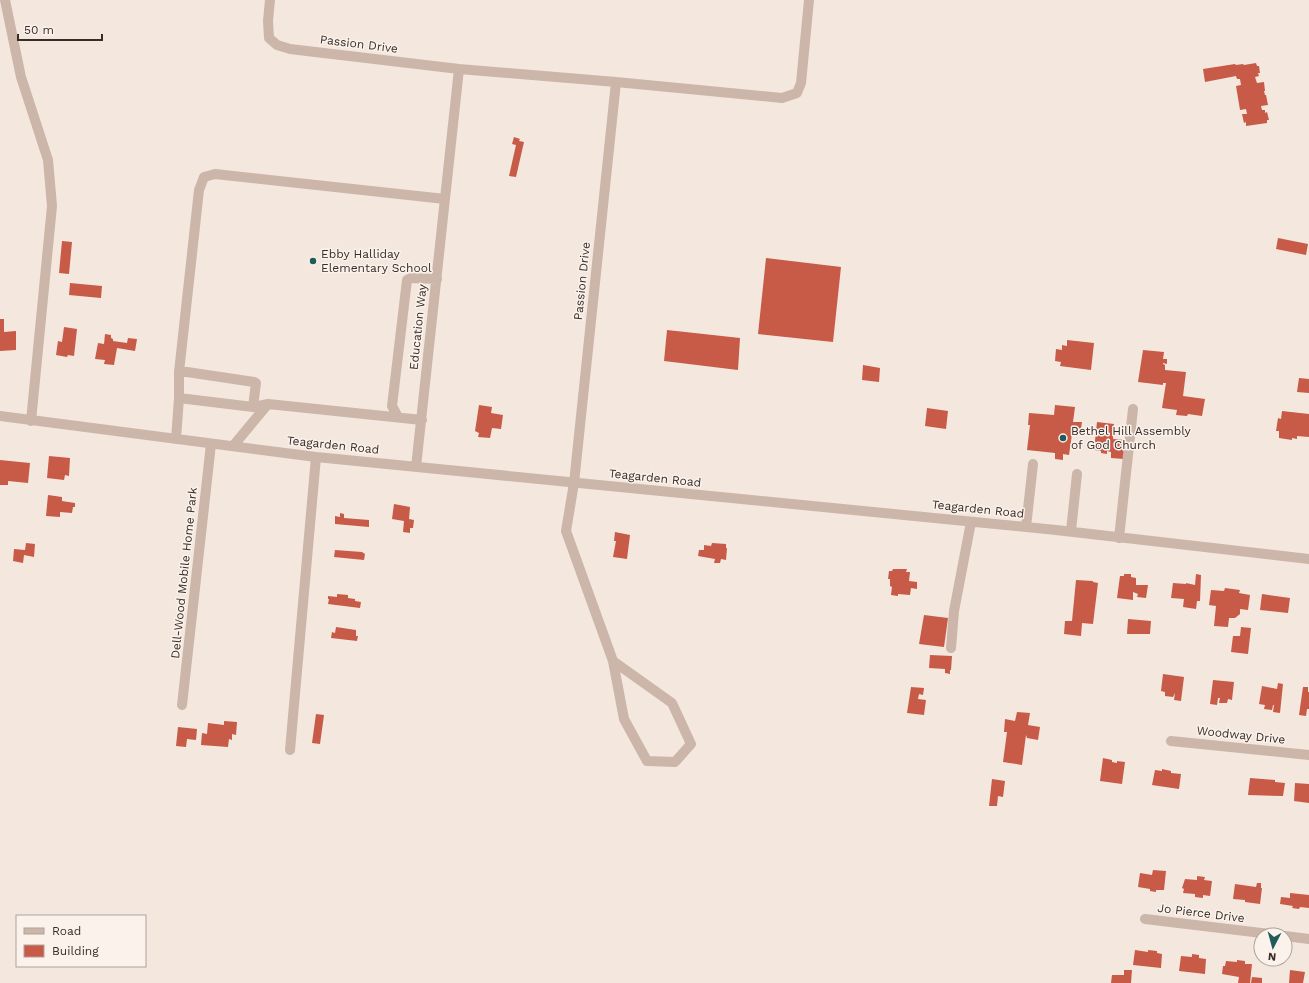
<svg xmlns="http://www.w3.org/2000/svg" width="1309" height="983" font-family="'Work Sans',sans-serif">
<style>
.building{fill:#c85a48}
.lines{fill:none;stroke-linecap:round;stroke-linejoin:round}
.minor{stroke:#ccb6a9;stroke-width:10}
.poi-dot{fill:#1e5b59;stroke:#faf2eb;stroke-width:1.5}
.labels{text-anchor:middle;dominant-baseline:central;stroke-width:3;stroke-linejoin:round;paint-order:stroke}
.street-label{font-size:12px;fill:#392d29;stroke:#faf2eb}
.poi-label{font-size:12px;fill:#392d29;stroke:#faf2eb;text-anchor:start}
</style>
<rect width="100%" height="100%" fill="#f3e7de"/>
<!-- building -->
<path class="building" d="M1256,63L1257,66H1259L1260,73H1258L1259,76L1255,77L1257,83L1264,82L1265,91H1264L1265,95H1266L1268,105L1261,106L1262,110H1265V113L1267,112L1269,120H1267V123L1246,126V122L1244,123L1242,114H1247L1246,109L1240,110L1236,86L1241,85L1240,79H1237L1236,76L1205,82L1203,69L1235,64L1236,65L1243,64L1244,65Z
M514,137L520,139L519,141L524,142L516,177L509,176L516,145L512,144Z
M1278,238L1308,244L1306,255L1276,249Z
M62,241L72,242L69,274L59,273Z
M766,258L841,267L833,342L758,334Z
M70,283L102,286L101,298L69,295Z
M0,319H4V332L16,331V350L0,351Z
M64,327L77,329L74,356L68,355L67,357L56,355L58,341L62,342Z
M667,330L740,338L738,370L664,361Z
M105,334L111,335V338L113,339V341L127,343L128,338L137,339L135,351L117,348L114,365L104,364L105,360L95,359L98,343L104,344Z
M1067,340L1094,343L1091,370L1060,366L1061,362L1055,361L1056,349L1062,350V345L1067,346Z
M1143,350L1164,352L1163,359H1167V364L1163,363V364L1165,365V370L1186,372L1183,396L1205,399L1202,416L1188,414L1187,416L1176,415L1177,410L1162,408L1166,383H1163V385L1138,382Z
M863,365L880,368L879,382L862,380Z
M1299,378L1309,379V393L1297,392Z
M479,405L492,407L491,413L503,415L501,429L492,428L490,438L478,437L479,433L475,431Z
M1055,405L1075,407L1073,422H1082L1080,435L1072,434L1069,455L1063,454V460L1055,459V453L1027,450L1030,425H1028L1029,413L1054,415Z
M927,408L948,411L946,429L925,426Z
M1282,411L1309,414V437L1297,436V439L1292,438V440L1279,438V431H1276L1278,418L1281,419Z
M1097,422L1114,424L1113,439L1126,440L1124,459L1111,458V452L1107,451V454L1101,453V451L1094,450Z
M49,456L70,458L69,476L65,475L64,480L47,478Z
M0,460L30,463L28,483L8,481V485H0Z
M48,495L62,497V501L75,503V507H73L72,513L60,512V517L46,516Z
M394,504L410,507L409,519L414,520L413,528H410V533L403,532L404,521L392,519Z
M340,513L344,514V518L369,520V527L335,524V516L340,517Z
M615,532L630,535L627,559L613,557L616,541H614Z
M26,543L35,544L34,557L24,555L23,563L13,561L14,549L25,550Z
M712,543L726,544V548H727L726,560L721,559L720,563H714L715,559L698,556L699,550H704V545L711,546Z
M335,550L362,552L365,554L364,560L334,557Z
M893,569H907L906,572H910L909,581L917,582V589L911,588L910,595L898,594V596L891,595L892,587L890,586V579H888L889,571H892Z
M1124,574H1131V577L1136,578V585H1148L1146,598L1137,597L1138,594L1133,592V600L1117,598L1120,576H1124Z
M1196,574L1201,575L1200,601H1197L1196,609L1183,607L1184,599L1171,598L1173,583L1186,584V583L1195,585Z
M1076,580L1093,581V582L1098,583L1093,624L1082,623L1081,636L1064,634L1065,621H1072Z
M1225,588L1240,590L1239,593L1250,595L1248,610L1240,609V614L1235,618H1229L1228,627L1214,626L1216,606L1209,605L1211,590L1224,591Z
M337,594L348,595V598L355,599V601L361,602L360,608L328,604L329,599H328V596L337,597Z
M1262,594L1290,598L1288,613L1260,610Z
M924,615L948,618L944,647L919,644Z
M1128,619L1151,621L1150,634H1127Z
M336,627L356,630V636H358L357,641L331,638L332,632L335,633Z
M1241,627L1251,628L1248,654L1231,652L1233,636H1240Z
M930,655L952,656L951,670H950V674L945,673V669L929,668Z
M1163,674L1184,677L1181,701L1174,700L1175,693L1173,697L1165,696V692L1161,691Z
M1213,680L1234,682L1232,700L1228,699L1227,703H1219L1220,698H1218L1217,705L1210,704Z
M1278,683L1283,684L1280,713L1273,712L1274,705H1273L1272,710L1264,709L1265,705L1259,704L1262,686L1277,689Z
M911,687L924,688L923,695L919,694L918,699L926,700L924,715L907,713Z
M1303,687H1308V692H1309V709H1307L1306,716L1299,715Z
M1017,712L1030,713L1028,725L1040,727L1038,740L1027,738L1026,735L1022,765L1003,762L1007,732H1004L1005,719L1015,721Z
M316,714L324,715L320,744L312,743Z
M224,721L237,722L236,735L232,734V740L229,739L228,747L201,745L202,733L207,734L208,723L224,725Z
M178,727L197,729L196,740L187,739L186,747L176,746Z
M1103,758L1112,760V762L1117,763V761L1125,762L1122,784L1100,781Z
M1162,769L1171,771V773L1181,774L1179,789L1152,785L1155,770L1162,771Z
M1250,778L1275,780V782L1285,783L1283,796L1248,795Z
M992,779L1005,781L1003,797L998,796L997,806H989Z
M1295,783L1309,784V803L1294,801Z
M1153,870L1166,871L1164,890H1156V892L1150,891V889L1138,887L1140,873L1152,875Z
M1197,876L1205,877L1204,880L1212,881L1210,896L1203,895V898L1195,897V894L1183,893L1184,889L1182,888L1185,879L1197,880Z
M1257,883H1261V888H1262L1260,904L1245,902V900L1233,899L1235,884L1256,887Z
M1290,893L1309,895V908L1300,907L1299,909L1292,908L1293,906L1280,904L1281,897L1290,898Z
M1135,950L1148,952V950L1157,951V953L1162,954L1161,968L1133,965Z
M1192,954L1199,955V958L1206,959L1205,974L1179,971L1181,956L1192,957Z
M1237,960L1245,961V964H1252L1250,983H1238L1239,977L1222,974L1223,966H1225L1226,961L1237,962Z
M1124,970H1132L1131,983H1111L1112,975H1124Z
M1290,970L1305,972L1303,983H1289Z
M1252,977L1262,978V983H1251Z"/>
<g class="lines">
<!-- minor -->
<path class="minor" d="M5,0L21,77L48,160L52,206L31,421
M270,0L268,21L269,38L277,45L290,49L459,69L616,82L782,98L797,93L801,83L809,0
M179,372H187L254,382L256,383L253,407
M179,398L253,407L268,404L422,420
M0,416L316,457L1056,530L1309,559
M398,417L392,406L407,280L411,278L437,279
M176,439L179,398V372L199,190L204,177L215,174L445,199
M233,446L268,404
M416,467L459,69
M1026,527L1033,464
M1071,531L1077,474
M1119,538L1133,409
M951,648L954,611L971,522
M613,661L672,703L691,744L675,762L647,761L624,719L613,661L566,531L574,483L616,82
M182,705L211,444
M1171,741L1309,755
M290,750L316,457
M1145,919L1278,935
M1285,936L1309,939"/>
</g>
<!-- markers -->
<g class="poi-dot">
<circle cx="313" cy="261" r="4"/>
<circle cx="1063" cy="438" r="4"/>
</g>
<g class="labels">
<!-- street labels -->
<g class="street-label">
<text transform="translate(359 44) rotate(7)">Passion Drive</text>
<text transform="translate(582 281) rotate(-84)">Passion Drive</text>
<text transform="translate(418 327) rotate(-84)">Education Way</text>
<text transform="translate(333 445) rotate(6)">Teagarden Road</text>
<text transform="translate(655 478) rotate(6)">Teagarden Road</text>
<text transform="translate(978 509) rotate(6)">Teagarden Road</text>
<text transform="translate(184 573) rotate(-84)">Dell-Wood Mobile Home Park</text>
<text transform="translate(1241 735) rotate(6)">Woodway Drive</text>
<text transform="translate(1201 913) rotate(7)">Jo Pierce Drive</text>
</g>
<!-- poi labels -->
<g class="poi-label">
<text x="321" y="254">Ebby Halliday<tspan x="321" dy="14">Elementary School</tspan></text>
<text x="1071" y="431">Bethel Hill Assembly<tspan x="1071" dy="14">of God Church</tspan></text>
</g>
</g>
<!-- legend -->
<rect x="16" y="915" width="130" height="52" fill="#faf2eb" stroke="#ada39d"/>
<rect x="24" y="928" width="20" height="6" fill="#ccb6a9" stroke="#ada39d"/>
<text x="52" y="935" font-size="12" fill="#392d29">Road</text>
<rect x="24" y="945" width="20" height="12" fill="#c85a48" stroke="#ada39d"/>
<text x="52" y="955" font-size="12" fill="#392d29">Building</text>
<!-- north arrow -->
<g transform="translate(1273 947) rotate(186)"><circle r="19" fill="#faf2eb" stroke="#ada39d"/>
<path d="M0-3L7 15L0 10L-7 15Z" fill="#1e5b59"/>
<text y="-6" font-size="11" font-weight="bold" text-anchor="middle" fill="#392d29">N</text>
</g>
<!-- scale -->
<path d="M18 34v6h84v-6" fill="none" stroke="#392d29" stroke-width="2"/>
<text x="24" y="34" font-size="12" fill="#392d29" stroke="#faf2eb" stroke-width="3" paint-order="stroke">50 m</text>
</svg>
